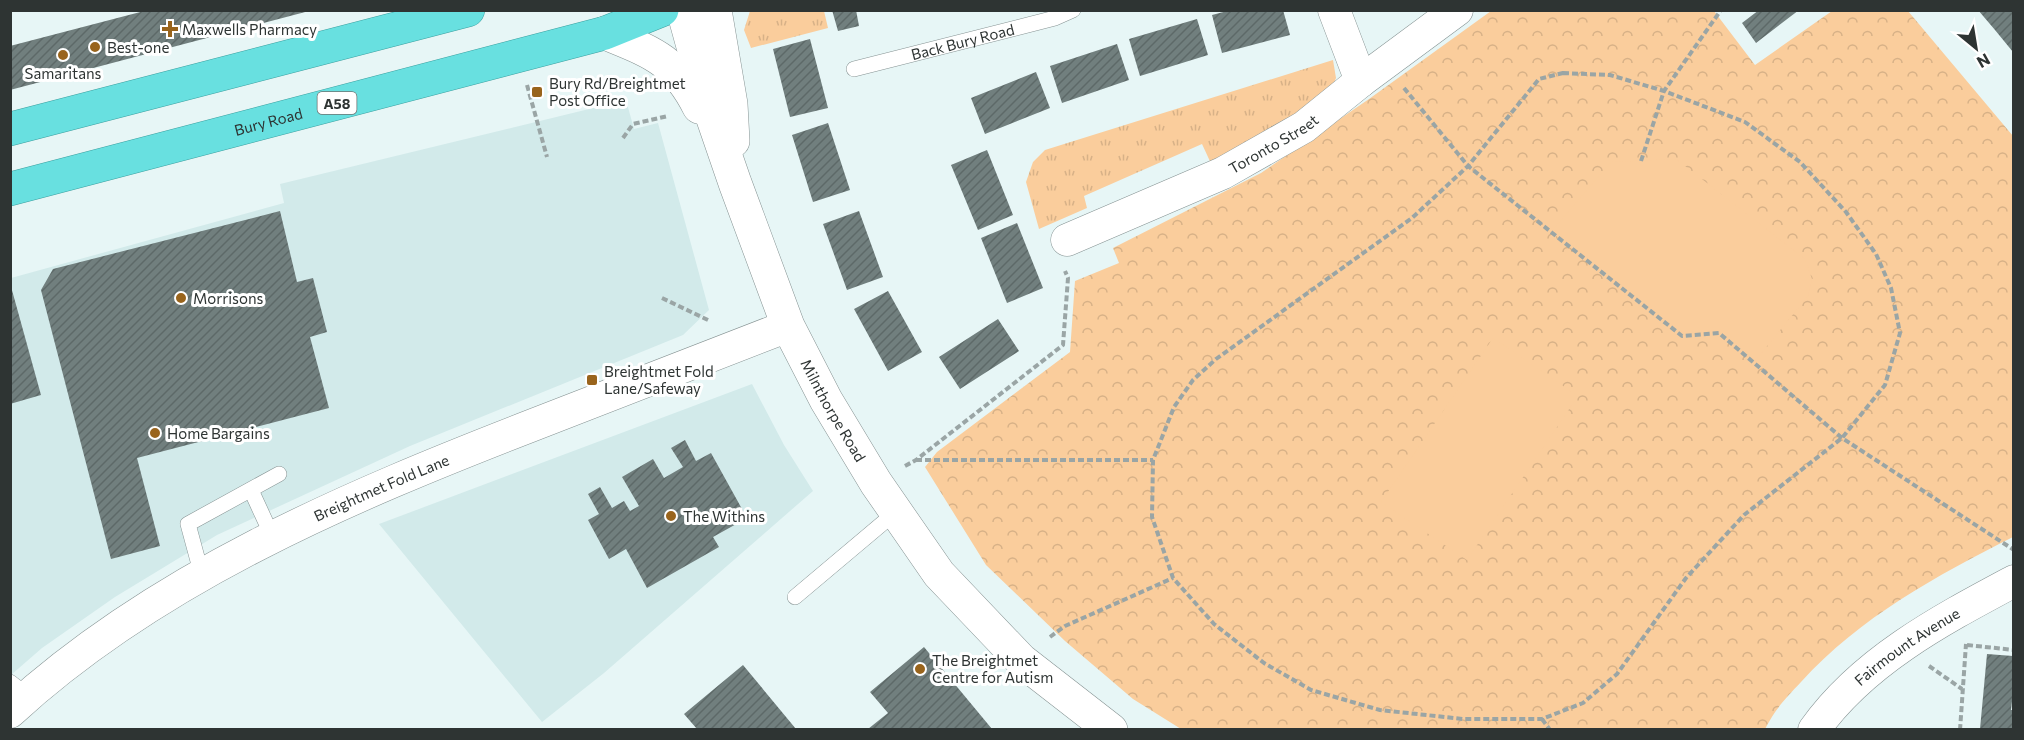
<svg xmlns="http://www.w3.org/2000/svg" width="2024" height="740" font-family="Commissioner,sans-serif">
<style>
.built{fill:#d2eaea}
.grass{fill:url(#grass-tufts)}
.park{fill:url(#park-crowns)}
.pitch{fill:#facd9c}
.building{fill:url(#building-hatch)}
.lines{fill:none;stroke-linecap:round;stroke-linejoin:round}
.service-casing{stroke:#859292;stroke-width:16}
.minor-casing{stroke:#859292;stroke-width:33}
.tertiary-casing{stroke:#859292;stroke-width:34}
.trunk-casing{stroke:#3c9f9f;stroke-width:34}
.path{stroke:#9aa5a5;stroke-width:4;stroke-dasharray:6 3;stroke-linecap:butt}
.service{stroke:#fff;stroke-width:15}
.minor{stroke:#fff;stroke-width:32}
.tertiary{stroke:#fff;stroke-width:33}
.trunk{stroke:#68e0e0;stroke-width:33}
.poi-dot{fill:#99641c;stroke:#fff;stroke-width:2}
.labels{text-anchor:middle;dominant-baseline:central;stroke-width:6;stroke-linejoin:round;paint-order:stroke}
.shield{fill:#fff;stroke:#6d7170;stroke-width:1.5}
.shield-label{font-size:14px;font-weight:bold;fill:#2e3433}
.poi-label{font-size:15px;fill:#2e3433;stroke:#fff;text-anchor:start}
.street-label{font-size:15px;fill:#2e3433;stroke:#fff}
</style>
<defs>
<pattern id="grass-tufts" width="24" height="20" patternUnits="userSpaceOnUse" patternTransform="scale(1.5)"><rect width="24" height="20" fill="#facd9c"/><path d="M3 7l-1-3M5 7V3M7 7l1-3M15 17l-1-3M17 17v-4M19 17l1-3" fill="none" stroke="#d7b187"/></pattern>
<pattern id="park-crowns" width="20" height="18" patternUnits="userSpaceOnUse" patternTransform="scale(1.5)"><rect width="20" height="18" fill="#facd9c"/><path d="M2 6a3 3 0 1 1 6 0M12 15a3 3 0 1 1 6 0" fill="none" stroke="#d7b187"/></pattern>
<pattern id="building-hatch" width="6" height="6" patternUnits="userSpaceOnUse" patternTransform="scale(1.5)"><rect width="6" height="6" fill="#717f7e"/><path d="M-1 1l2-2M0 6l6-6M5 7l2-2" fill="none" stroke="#5d6968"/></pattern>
</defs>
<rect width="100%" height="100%" fill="#e7f6f6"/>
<!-- built -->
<path class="built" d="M626,100L634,129L658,123L709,310L683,335L410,446L217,535L115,597L42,648L11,675V278L284,203L280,184Z
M752,384L784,445L813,491L604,673L542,722L379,524Z"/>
<!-- grass -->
<path class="grass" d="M750,11H824L828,28L751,48L744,30Z
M1333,60L1336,78L1329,95L1214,170L1202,144L1084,196L1087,208L1039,229L1026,182L1033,162L1045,150Z"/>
<!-- park -->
<path class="park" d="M1491,11H1714L1755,65L1832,11H1908L2013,136V537C1936,576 1860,617 1801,682C1785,699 1776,708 1765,729H1181L1133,699L1065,641L986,565L925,467L937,452L1070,352L1075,281L1119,263L1113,248L1261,173L1369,99Z"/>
<!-- pitch -->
<path class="pitch" d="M1676,159L1805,259L1812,279L1808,296L1754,362L1719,333L1682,336L1551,232L1611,162Z
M1493,338L1578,396L1467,560L1381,502Z"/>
<!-- building -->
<path class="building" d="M148,10H309V11L10,90V46Z
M832,10H856L859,26L838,31Z
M1231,10H1283L1290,35L1222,53L1212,15Z
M1759,10H1799L1756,43L1742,23Z
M1978,10H2013V52L1995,30Z
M1197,19L1208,55L1140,76L1129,39Z
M810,39L828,108L790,117L773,49Z
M1117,44L1129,80L1062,103L1050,66Z
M1036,72L1050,108L985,134L971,98Z
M828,123L850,190L813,202L792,135Z
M987,150L1013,215L978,230L951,165Z
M280,211L297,282L313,278L327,332L310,337L329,408L137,458L160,546L111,559L41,290L53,269Z
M859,211L883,277L847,290L823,224Z
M1017,223L1043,288L1007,303L981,238Z
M10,283L41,395L10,404Z
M888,291L922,352L888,371L854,309Z
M998,319L1019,351L960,389L939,357Z
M685,440L696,461L711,453L747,518L713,537L719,547L647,588L626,549L609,559L588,520L599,514L588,494L600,487L612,508L624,501L630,511L639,506L622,477L653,459L664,478L683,467L671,448Z
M924,647L992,729H868L888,713L870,692Z
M1987,654L2013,656V693L2011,710H2013V729H1980Z
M743,665L796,729H697L684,714Z"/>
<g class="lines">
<defs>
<g id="service">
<path id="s1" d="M854,69L1055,18L1073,10"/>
<path d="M251,490L273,538"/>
<path d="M206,574L198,561L188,524L279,474"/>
<path d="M795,597L896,512"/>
<path d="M10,682L28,696"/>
</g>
<g id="minor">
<path d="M1334,10L1361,81"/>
<path id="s2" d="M1067,240L1223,173L1304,127L1361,81L1457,10"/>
<path id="s3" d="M10,712C157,577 350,496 533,425C618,392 703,359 788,326"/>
<path id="s4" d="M1814,730C1863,661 1941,620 2014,581"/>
</g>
<g id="tertiary">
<path id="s5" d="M683,10L713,119L735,183L788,326L826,400L876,483L939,574L1021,660L1111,730"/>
<path d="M715,10L731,104L733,141"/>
<path d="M605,33C651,52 675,59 699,107"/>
</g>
<g id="trunk">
<path d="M10,129L468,10"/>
<path id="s6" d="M10,189L605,33L662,10"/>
</g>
</defs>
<!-- service casing -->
<use href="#service" class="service-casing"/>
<!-- minor casing -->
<use href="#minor" class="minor-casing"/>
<!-- tertiary casing -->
<use href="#tertiary" class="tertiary-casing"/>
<!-- trunk casing -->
<use href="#trunk" class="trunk-casing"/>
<!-- path -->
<path class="path" d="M1563,73L1610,75L1664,91L1745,122L1800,162L1846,212L1876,254L1891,288L1900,333L1885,385L1842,438L1744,515L1686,578L1617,674L1583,703L1542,719H1463L1380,710L1311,690L1264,663L1214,624L1173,578L1152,517L1153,460L1174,407L1193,380L1216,359L1412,218L1468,166L1539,79Z
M527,85L547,157
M1404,88L1468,166L1682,336L1719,333L1842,438L2014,550
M623,138L633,124L668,116
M1641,161L1664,91L1721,10
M662,298L710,321
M916,460H1153
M905,466L916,460L1063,345L1068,278L1065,271
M1050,637L1065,626L1173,578
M1967,645L2014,650
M1929,666L1962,689
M1542,719L1550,730
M1960,730L1966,644"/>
<!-- service -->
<use href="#service" class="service"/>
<!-- minor -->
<use href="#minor" class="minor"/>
<!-- tertiary -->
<use href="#tertiary" class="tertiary"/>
<!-- trunk -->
<use href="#trunk" class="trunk"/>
</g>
<!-- markers -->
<g class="poi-dot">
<path d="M167 20h6v6h6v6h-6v6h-6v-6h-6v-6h6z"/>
<circle cx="95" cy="47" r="6"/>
<circle cx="63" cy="55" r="6"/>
<rect x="531" y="86" width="12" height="12" rx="3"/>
<circle cx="181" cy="298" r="6"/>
<rect x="586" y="374" width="12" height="12" rx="3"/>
<circle cx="155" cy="433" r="6"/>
<circle cx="671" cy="516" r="6"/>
<circle cx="920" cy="669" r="6"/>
</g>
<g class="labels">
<!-- shield labels -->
<rect class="shield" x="317.5" y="92" width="39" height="22" rx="4.5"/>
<g class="shield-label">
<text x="337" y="103">A58</text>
</g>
<!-- poi labels -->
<g class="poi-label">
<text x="182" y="29">Maxwells Pharmacy</text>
<text x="107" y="47">Best-one</text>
<text x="63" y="73" text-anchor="middle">Samaritans</text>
<text x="549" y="83">Bury Rd/Breightmet<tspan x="549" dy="17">Post Office</tspan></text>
<text x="193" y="298">Morrisons</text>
<text x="604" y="371">Breightmet Fold<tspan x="604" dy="17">Lane/Safeway</tspan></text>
<text x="167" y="433">Home Bargains</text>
<text x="683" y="516">The Withins</text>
<text x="932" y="660">The Breightmet<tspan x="932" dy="17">Centre for Autism</tspan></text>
</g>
<!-- street labels -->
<g class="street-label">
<text stroke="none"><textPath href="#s1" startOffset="112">Back Bury Road</textPath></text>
<text stroke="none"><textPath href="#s6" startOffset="267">Bury Road</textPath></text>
<text stroke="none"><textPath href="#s2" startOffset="228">Toronto Street</textPath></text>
<text stroke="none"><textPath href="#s5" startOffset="429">Milnthorpe Road</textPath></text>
<text stroke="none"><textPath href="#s3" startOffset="436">Breightmet Fold Lane</textPath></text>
<text stroke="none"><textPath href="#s4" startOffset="126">Fairmount Avenue</textPath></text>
</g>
</g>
<!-- border -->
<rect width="2024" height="740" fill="none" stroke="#2e3433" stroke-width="24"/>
<!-- north arrow -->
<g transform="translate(1976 48) rotate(150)" stroke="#ffffff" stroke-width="4.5" paint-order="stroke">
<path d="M0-4.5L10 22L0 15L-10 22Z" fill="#2e3433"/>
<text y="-9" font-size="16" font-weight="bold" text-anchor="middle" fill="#2e3433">N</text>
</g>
</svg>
